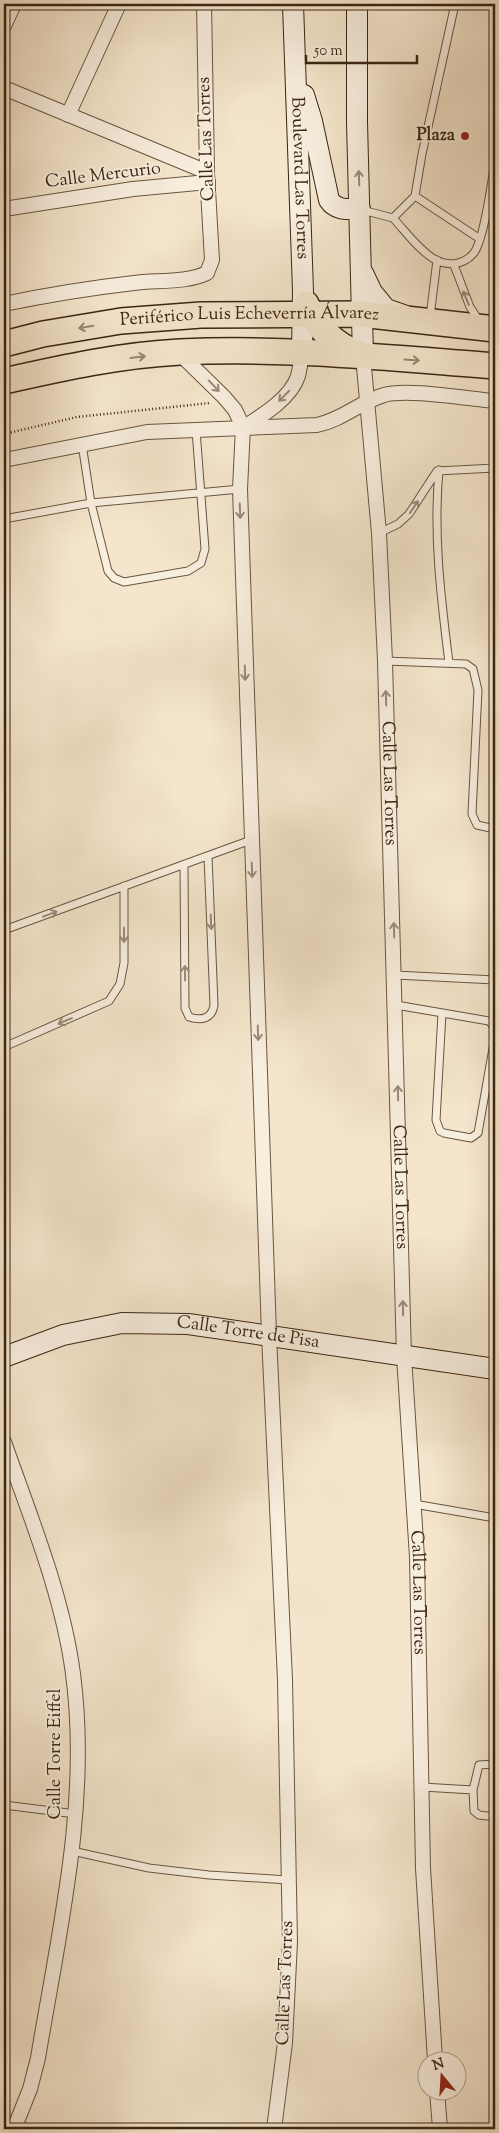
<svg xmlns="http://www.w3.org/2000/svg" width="499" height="2133" font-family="'Sorts Mill Goudy',serif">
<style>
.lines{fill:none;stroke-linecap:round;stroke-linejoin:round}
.lane-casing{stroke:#685640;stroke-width:9}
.street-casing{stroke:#685640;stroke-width:16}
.secondary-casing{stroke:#3a2612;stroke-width:22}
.highway-casing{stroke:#3a2612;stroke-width:28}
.path{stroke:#3a2612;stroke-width:2.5;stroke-dasharray:1 2.5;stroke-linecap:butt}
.lane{stroke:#f8eede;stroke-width:7}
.street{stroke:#f8eede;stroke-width:14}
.secondary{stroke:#f8eede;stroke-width:20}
.highway{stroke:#f4e5cc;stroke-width:25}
.oneway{stroke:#998a78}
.oneway2{stroke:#97866f}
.poi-dot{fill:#8f2418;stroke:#f8eede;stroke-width:2}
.labels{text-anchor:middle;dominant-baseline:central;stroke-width:4;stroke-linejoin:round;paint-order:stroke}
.poi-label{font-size:18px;font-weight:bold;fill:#3a2612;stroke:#f8eede;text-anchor:end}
.street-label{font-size:18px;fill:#3a2612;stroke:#f8eede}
</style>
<rect width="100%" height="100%" fill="#f4e5cc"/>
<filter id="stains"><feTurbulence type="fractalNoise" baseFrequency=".004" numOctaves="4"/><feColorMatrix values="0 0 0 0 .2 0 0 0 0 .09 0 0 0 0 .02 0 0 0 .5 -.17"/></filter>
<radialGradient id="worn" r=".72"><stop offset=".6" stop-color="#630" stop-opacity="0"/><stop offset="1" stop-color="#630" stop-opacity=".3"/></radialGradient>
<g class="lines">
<defs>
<path id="lane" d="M415,196L480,239
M362,210L393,218L415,196L422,154L455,4
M393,218C406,232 418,249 434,259C447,266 462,266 473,254C484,242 492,180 495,161
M454,265L470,307L480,322
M430,317L437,260
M82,444L91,503L108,571L114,578L124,582L188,571L201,563L205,549L196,430
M439,470C433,535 441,598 449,663
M4,519L91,503L240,489
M379,533L398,524L409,514L437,471L495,468
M385,661L466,664L473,669L478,690L472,814L477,825L495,829
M184,865L185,1008L189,1017C201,1021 212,1019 214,1005L208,856
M4,930L251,840
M395,975L495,980
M396,1005L489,1021L495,1028
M442,1013L436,1120L440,1131L444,1133L471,1138L478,1133L495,1037
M4,1047L109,1001L120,984L124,963V886
M414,1504L495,1518
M422,1787L473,1790L479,1765L495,1764
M473,1790L474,1811L479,1815L495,1817
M4,1805L76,1814
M72,1851L149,1868L209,1875L288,1880"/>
<g id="street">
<path d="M4,26L14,4"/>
<path d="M4,88L207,172"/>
<path d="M68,115L119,4"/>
<path d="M4,209L133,189L208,182"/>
<path d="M4,304C47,295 90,288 134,283C157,280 186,283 207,273L212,260L207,172L204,4"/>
<path d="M178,352L224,397L235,410L243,427L240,489L269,1335L285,1680L290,1942L285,2043L274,2129"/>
<path id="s1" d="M363,356L379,533L385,661L404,1356L417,1557L423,1868L435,2060"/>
<path d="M244,427C263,415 291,398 298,376C300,368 301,360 302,352"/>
<path d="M4,460L147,432L317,425C342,420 360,402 384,395C406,388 469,399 495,401"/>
<path d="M4,1442C30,1516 63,1596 73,1674C90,1802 59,1931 38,2058L30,2089L14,2129"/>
<path d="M437,2090L440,2129"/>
</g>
<g id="secondary">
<path id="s2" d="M293,4L303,291L302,352"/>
<path d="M357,4V122L363,356"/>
<path d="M304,95L312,121L329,200C336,211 349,209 360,209"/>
<path d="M363,273L372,292L386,309L406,316"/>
<path id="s3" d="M4,1357L63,1335L122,1323L188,1324L495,1369"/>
</g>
<g id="highway">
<path d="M306,304C316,327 336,346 359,354"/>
<path id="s4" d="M4,344L43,334L121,321L201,315L361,314L495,329"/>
<path d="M4,381C62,368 120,355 180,352C285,347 390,358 495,366"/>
</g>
</defs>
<!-- lane casing -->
<use href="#lane" class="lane-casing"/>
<!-- street casing -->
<use href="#street" class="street-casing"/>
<!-- secondary casing -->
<use href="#secondary" class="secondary-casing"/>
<!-- highway casing -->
<use href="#highway" class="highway-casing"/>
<!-- path -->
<path class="path" d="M4,434L77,417L210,403"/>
<!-- lane -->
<use href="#lane" class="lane"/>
<!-- street -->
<use href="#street" class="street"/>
<!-- secondary -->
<use href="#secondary" class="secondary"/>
<!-- highway -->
<use href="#highway" class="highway"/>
</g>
<!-- one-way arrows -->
<defs><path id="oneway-shaft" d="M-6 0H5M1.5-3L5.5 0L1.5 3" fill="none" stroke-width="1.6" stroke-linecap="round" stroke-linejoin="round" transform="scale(1.25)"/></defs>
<g class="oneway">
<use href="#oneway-shaft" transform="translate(359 178) rotate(-92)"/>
<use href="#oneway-shaft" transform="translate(466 298) rotate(-113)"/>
<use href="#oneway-shaft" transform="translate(214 386) rotate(47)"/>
<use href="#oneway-shaft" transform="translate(284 396) rotate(135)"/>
<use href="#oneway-shaft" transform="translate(414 507) rotate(-56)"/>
<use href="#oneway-shaft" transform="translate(240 511) rotate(88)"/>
<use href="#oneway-shaft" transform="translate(245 673) rotate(88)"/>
<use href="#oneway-shaft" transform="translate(386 698) rotate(-92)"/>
<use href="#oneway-shaft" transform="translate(252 870) rotate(88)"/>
<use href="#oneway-shaft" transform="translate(50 914) rotate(-20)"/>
<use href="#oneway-shaft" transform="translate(211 922) rotate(88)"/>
<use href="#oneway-shaft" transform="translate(394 930) rotate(-92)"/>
<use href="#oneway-shaft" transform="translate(124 935) rotate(90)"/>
<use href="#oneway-shaft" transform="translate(185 973) rotate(-91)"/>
<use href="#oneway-shaft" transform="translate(65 1021) rotate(157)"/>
<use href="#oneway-shaft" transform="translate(258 1033) rotate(88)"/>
<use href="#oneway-shaft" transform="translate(398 1093) rotate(-91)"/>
<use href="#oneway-shaft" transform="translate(403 1308) rotate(-91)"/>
</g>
<g class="oneway2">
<use href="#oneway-shaft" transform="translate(86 327) rotate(171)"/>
<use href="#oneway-shaft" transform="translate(138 357) rotate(-7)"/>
<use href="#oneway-shaft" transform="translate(412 360) rotate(4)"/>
</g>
<!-- markers -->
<circle class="poi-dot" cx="465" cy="136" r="5"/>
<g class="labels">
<!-- poi labels -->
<g class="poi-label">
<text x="455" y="136">Plaza</text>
</g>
<!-- street labels -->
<g class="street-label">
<text transform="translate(207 139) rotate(-92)">Calle Las Torres</text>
<text transform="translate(103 176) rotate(-7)">Calle Mercurio</text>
<text stroke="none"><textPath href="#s2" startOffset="174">Boulevard Las Torres</textPath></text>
<text stroke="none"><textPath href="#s4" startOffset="248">Periférico Luis Echeverría Álvarez</textPath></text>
<text stroke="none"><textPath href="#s1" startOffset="428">Calle Las Torres</textPath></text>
<text stroke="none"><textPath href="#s1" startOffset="832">Calle Las Torres</textPath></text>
<text stroke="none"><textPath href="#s3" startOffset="250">Calle Torre de Pisa</textPath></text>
<text stroke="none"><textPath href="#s1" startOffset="1238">Calle Las Torres</textPath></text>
<text transform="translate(56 1754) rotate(-90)">Calle Torre Eiffel</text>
<text transform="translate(286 1983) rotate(-88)">Calle Las Torres</text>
</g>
</g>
<!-- margin -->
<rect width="499" height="2133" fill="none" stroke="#f4e5cc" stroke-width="20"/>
<rect x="5" y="5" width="489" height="2123" fill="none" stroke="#3a2612" stroke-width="2.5"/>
<rect x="10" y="10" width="479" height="2113" fill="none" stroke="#3a2612"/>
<!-- north arrow -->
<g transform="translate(442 2076) rotate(342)"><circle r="24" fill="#f8eede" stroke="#ac9e8c"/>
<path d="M0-4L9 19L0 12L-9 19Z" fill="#8f2418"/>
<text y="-8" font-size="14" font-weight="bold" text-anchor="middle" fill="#3a2612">N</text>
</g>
<!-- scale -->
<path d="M306 55v8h111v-8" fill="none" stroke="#3a2612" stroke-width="2.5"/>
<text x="314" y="55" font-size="15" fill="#3a2612" stroke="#f8eede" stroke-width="4" paint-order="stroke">50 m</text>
<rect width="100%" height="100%" filter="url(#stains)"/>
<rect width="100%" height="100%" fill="url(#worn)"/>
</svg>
